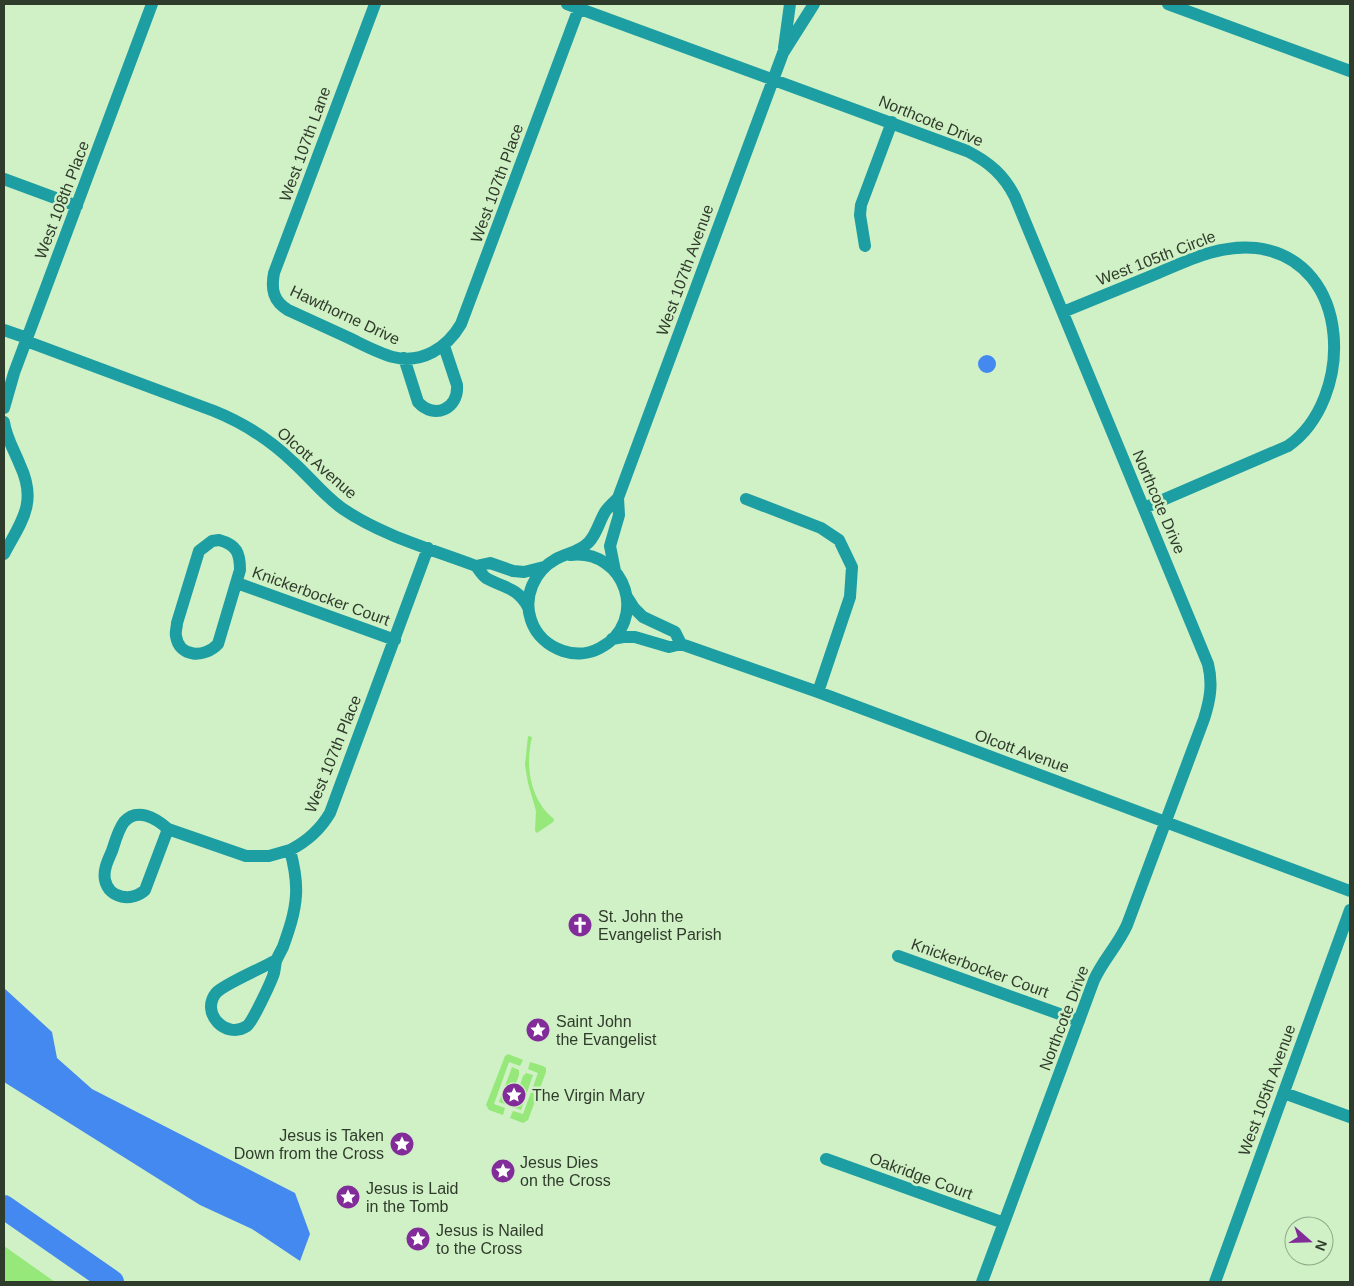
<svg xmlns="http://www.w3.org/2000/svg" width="1354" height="1286" font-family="Arial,sans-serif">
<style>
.green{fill:#95e879}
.water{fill:#4389ef}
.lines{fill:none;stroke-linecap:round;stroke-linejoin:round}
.river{stroke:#4389ef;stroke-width:24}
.minor{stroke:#1c9ea2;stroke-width:12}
.labels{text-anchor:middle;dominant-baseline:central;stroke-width:5;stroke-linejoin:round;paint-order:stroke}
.street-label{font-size:16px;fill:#303c2b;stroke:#d0f0c6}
.poi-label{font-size:16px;fill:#303c2b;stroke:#d0f0c6;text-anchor:start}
</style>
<rect width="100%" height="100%" fill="#d0f0c6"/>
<!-- green -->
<path class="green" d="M528,736L532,737C525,766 530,800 554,819L553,822L537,833L535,831L536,811L528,783L525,765Z
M508,1054L523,1060L520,1066L509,1062L494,1104L505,1108L503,1115L489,1110L486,1105L505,1056Z
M530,1062L543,1066L546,1068V1072L528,1120L523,1123L510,1118L513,1111L523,1114L538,1073L528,1069Z
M512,1067L519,1070V1075L515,1086H511L507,1097L510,1099L508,1105L499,1102Z
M526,1073L533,1075L521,1110L512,1107L514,1101H518L522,1090L519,1088L523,1076Z
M4,1246L55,1282H4Z"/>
<!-- water -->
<path class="water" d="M978 364a9 9 0 1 1 18 0a9 9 0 1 1-18 0Z
M4,988L52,1032L57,1058L92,1089L295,1193L310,1234L300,1261L252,1229L200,1205L4,1082Z"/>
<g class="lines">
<!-- river -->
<path class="river" d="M4,1207L112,1282"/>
<!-- minor -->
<path class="minor" d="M375,4L274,273C271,289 273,301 288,310C308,319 327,328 347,337C362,344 378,353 393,357C422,364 447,348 461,324L579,8
M567,4L967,151C989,162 1004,175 1015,197L1208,664C1213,684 1210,700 1204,719L1127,925C1118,945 1103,960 1094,980L982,1282
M1168,4L1350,71
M784,48L790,4
M4,179L77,206
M865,246L860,215L861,205L892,122
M1063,312C1092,300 1122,288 1151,276C1185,262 1218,244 1256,248C1354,260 1354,400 1288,446L1144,508
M4,330L27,338
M26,341L214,411C244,423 270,440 293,462C310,477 324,496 343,509C383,536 431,549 476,566L490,563L513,571L524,572L544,567
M404,358L418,402C434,420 459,409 457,385L444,346
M4,408L14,373L152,4
M4,422C6,437 14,450 20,465C38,503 21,522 4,554
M746,499L821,528L839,540L852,567L850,597L818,692
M219,540C237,545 240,553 240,570L218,644C205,658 179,658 176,636C175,632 177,627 177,623L199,551L212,541Z
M570,555C626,548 650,622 600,648C589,654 575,655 563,651C548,646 536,635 531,620C523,597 534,571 556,559C567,553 580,552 589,542C597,533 599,522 605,512C608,507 614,502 618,498
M476,566C479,570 482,575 486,578C504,588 517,587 528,607
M615,571L610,546L619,515L618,498L783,53L814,4
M237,583L395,640
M627,597L634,608L643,617L675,632L681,644
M612,639L623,637H635L669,647L681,644L818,692L1350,891
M168,829L145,890C132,902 109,899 105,880C103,870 108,860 112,851C115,842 118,830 124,822C137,807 156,818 168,829L246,856H269L290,850
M898,956L1079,1021
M276,960C263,968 224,984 216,993C200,1013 226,1040 247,1026C253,1021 270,984 273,976C275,971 275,965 276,961C278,956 281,951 283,947C289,930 295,913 296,895C297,880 294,865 290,850C308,841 320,830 330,813L428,548
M1284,1093L1350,1117
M826,1159L1004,1223
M1215,1282L1350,910"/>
</g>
<!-- icons -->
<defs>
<symbol id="church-disc" viewBox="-11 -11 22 22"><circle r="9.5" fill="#822c9a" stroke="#d0f0c6"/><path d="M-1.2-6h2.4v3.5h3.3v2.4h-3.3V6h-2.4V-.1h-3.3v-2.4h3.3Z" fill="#fff"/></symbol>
<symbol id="sight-disc" viewBox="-11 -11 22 22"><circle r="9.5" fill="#822c9a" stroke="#d0f0c6"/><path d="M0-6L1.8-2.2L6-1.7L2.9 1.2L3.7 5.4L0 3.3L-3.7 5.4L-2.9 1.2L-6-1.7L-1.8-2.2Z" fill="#fff"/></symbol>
</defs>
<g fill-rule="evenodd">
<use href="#church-disc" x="566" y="911" width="28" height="28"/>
<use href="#sight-disc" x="524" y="1016" width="28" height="28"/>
<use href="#sight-disc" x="500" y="1081" width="28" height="28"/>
<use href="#sight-disc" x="388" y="1130" width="28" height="28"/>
<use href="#sight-disc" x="489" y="1157" width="28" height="28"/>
<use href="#sight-disc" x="334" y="1183" width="28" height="28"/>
<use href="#sight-disc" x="404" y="1225" width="28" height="28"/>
</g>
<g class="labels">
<!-- street labels -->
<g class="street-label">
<text transform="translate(931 121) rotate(22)">Northcote Drive</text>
<text transform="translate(305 144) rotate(-70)">West 107th Lane</text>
<text transform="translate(497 183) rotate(-70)">West 107th Place</text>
<text transform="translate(62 200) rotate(-69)">West 108th Place</text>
<text transform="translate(1156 258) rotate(-21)">West 105th Circle</text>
<text transform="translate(685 270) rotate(-70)">West 107th Avenue</text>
<text transform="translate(345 315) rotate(25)">Hawthorne Drive</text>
<text transform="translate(317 463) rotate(41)">Olcott Avenue</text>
<text transform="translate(1159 502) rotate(67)">Northcote Drive</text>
<text transform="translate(321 596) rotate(20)">Knickerbocker Court</text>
<text transform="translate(1022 751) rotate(20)">Olcott Avenue</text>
<text transform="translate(333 754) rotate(-68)">West 107th Place</text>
<text transform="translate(980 968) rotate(20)">Knickerbocker Court</text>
<text transform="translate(1064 1018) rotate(-69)">Northcote Drive</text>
<text transform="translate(1267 1090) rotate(-70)">West 105th Avenue</text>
<text transform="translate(921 1176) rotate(20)">Oakridge Court</text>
</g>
<!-- poi labels -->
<g class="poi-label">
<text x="598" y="916">St. John the<tspan x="598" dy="18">Evangelist Parish</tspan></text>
<text x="556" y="1021">Saint John<tspan x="556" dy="18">the Evangelist</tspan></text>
<text x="532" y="1095">The Virgin Mary</text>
<text x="384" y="1135" text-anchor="end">Jesus is Taken<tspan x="384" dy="18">Down from the Cross</tspan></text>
<text x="520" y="1162">Jesus Dies<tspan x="520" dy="18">on the Cross</tspan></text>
<text x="366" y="1188">Jesus is Laid<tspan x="366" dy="18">in the Tomb</tspan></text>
<text x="436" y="1230">Jesus is Nailed<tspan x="436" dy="18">to the Cross</tspan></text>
</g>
</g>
<!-- border -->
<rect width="1354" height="1286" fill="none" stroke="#303c2b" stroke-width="10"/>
<!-- north arrow -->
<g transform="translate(1309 1241) rotate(110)"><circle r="24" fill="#d0f0c6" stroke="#90a888"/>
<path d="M0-4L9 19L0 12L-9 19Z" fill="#822c9a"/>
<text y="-8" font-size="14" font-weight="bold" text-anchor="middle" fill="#303c2b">N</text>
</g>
</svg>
